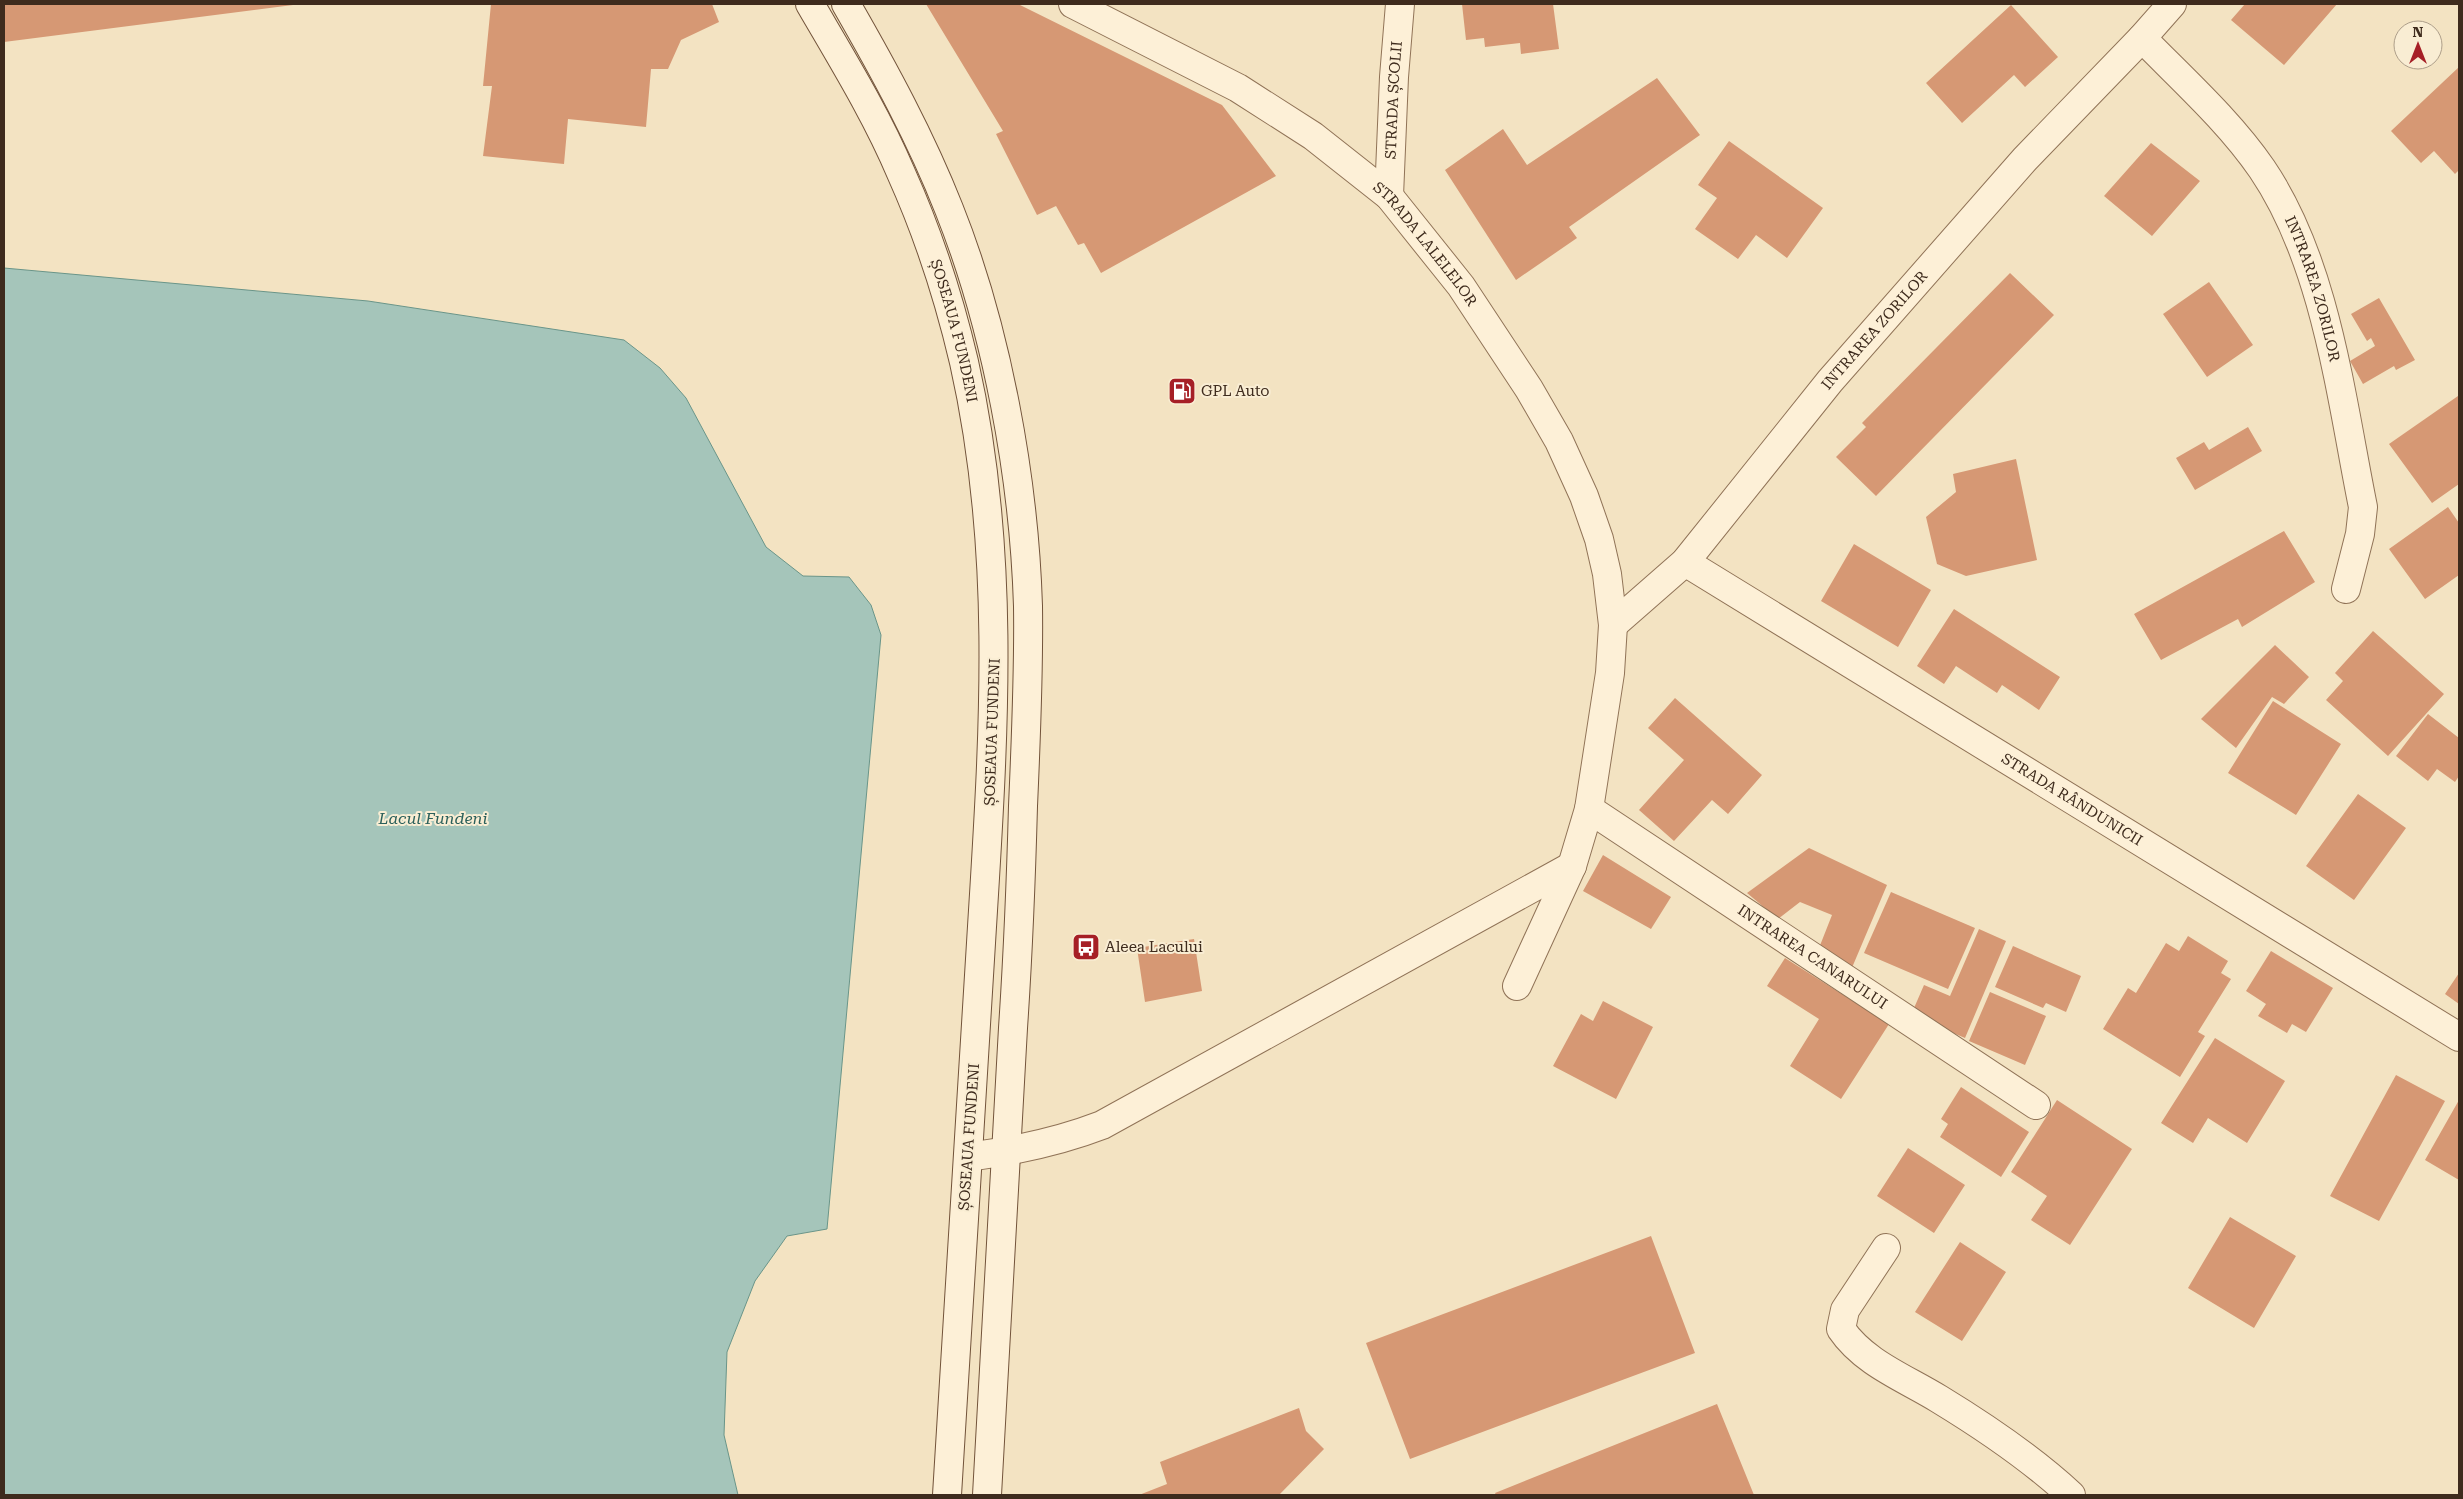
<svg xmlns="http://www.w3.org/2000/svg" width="2463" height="1499" font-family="'Roboto Serif',serif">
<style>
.water{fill:#a5c5ba;stroke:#6a9589}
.building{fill:#d69874}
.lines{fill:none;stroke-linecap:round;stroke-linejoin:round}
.street-casing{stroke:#907357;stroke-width:30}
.secondary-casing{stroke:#72533a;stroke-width:30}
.street{stroke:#fdf0d7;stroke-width:28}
.secondary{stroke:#fdf0d7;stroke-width:28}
.labels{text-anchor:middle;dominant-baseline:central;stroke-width:4;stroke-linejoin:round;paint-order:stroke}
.street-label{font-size:15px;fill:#3e2b1d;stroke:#f9edd3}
.poi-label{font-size:15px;fill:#3e2b1d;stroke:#f9edd3;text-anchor:start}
.water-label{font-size:16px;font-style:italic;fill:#2a5f5a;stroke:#f9edd3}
</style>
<rect width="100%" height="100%" fill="#f3e3c2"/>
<!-- water -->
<path class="water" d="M4,268L368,301L624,340L660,368L686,398L766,547L803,576L849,577L871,605L881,635L827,1229L787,1236L755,1281L727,1352L724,1435L738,1495H4Z"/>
<!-- building -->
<path class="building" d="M4,4H293V5L4,42Z
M491,4H712L719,22L681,40L668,69H651L646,127L568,119L564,164L483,156L492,86H483Z
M926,4H1018L1222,105L1276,176L1101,273L1084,243L1078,245L1056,206L1037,215L996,134L1003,131Z
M1462,4H1553L1559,49L1521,54L1520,43L1485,47L1484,38L1466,40Z
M2245,4H2337L2284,65L2231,20Z
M2011,5L2058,57L2025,87L2014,75L1962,123L1926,83Z
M2459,67V170L2455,174L2434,151L2421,163L2391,131Z
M1657,78L1700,135L1569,227L1577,238L1516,280L1445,170L1503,129L1527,165Z
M1729,141L1823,208L1787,258L1756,235L1738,259L1695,229L1717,198L1698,185Z
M2151,143L2200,181L2152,236L2104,196Z
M2010,273L2054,315L1876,496L1836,457L1866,427L1862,423Z
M2209,282L2253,345L2207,377L2163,314Z
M2379,298L2415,360L2396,370L2394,366L2363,384L2350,361L2375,346L2371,338L2367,341L2351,314Z
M2458,396L2459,484L2432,503L2389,444Z
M2248,427L2262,451L2195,490L2176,458L2204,442L2209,450Z
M2016,459L2037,560L1966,576L1937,564L1926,517L1956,492L1953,474Z
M2448,507L2459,523V575L2425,599L2389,549Z
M2284,531L2315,582L2242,627L2238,619L2161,660L2134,614Z
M1854,544L1931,590L1898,647L1821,601Z
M1954,609L2060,677L2039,710L2002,685L1997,693L1956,666L1944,684L1917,666Z
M2373,631L2444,694L2388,756L2326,700L2343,681L2335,673Z
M2275,645L2309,677L2284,704L2272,697L2236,748L2201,719Z
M1675,698L1762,775L1728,814L1712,800L1674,841L1639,810L1684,760L1648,728Z
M2273,701L2341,744L2296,815L2228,773Z
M2428,714L2459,738V776L2455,782L2437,769L2428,781L2396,756Z
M2358,794L2406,828L2354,900L2306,866Z
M1809,848L1887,885L1851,970L1819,948L1832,915L1800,902L1778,919L1747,893Z
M1603,855L1671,897L1651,929L1583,891Z
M1891,892L1975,928L1948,989L1864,953Z
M1979,929L2006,941L1965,1038L1911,1015L1924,985L1950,996Z
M2188,936L2228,961L2221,973L2231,979L2198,1032L2205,1036L2180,1077L2103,1029L2128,988L2136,993L2166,943L2179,951Z
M1194,939L1202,991L1145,1002L1137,948Z
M2013,946L2081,976L2066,1012L2046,1003L2043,1008L1995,987Z
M2271,951L2333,988L2306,1032L2292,1024L2287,1033L2258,1016L2266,1004L2246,991Z
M1785,958L1889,1024L1841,1099L1790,1066L1819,1019L1767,986Z
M2459,973V1004L2445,994Z
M1990,992L2046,1016L2025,1065L1969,1041Z
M1603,1001L1653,1027L1616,1099L1553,1066L1581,1014L1593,1021Z
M2215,1038L2285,1081L2247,1143L2208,1118L2193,1143L2161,1123Z
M2396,1075L2445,1101L2379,1221L2330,1196Z
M1961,1087L2029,1132L2001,1177L1940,1137L1948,1124L1941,1119Z
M2057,1100L2132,1149L2070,1245L2031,1220L2047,1196L2011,1172Z
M2459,1100V1180L2425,1160Z
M1908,1148L1965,1185L1934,1233L1877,1196Z
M2230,1217L2296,1256L2254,1328L2188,1288Z
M1651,1236L1695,1353L1410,1459L1366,1343Z
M1960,1242L2006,1272L1962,1341L1915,1312Z
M1717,1404L1754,1495H1496L1495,1493Z
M1299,1408L1306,1431L1324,1449L1279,1495H1139L1167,1484L1160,1462Z"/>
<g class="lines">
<defs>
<g id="street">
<path id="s1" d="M1073,4L1238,88L1313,136L1389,196L1461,286L1529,389L1559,441L1584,496L1599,539L1607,574L1613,625L1610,673L1589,809L1572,866L1517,986"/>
<path id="s2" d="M2142,38C2183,80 2229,121 2262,169C2326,263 2341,398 2363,507L2360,534L2346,589"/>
<path id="s3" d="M1389,196L1394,77L1400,4"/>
<path id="s4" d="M1685,562L2459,1037"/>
<path id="s5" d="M1613,625L1685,562L1830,381L2025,159L2142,38L2172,4"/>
<path id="s6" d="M1589,809L2036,1105"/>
<path d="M968,1157C1014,1151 1058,1142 1102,1125L1572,866"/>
<path d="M1886,1248L1845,1310L1841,1329C1864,1363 1905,1378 1939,1399C1985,1427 2032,1459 2071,1495"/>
</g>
<g id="secondary">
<path id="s7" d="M810,4C842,59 876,114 901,173C928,233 949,298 964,362C1008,557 993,746 981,943C970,1127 958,1311 947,1495"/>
<path d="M846,4C884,70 921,138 949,209C997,329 1024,478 1028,606C1029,673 1026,739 1023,806C1021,880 1018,954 1013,1028C1003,1184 996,1340 987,1495"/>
</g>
</defs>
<!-- street casing -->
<use href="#street" class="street-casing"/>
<!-- secondary casing -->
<use href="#secondary" class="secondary-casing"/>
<!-- street -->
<use href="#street" class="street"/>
<!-- secondary -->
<use href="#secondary" class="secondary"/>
</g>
<!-- icons -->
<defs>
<symbol id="fuel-square" viewBox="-11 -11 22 22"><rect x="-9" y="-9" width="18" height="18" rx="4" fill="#a61f26" stroke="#f9edd3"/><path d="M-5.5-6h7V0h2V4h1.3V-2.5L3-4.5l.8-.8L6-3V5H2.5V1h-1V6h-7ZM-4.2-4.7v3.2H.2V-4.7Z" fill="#fff"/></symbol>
<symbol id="bus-square" viewBox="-11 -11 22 22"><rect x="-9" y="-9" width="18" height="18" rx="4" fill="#a61f26" stroke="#f9edd3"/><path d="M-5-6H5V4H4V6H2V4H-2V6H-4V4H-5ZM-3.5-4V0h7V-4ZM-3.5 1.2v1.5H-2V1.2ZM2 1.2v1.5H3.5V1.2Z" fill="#fff"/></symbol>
</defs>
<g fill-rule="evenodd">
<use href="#fuel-square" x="1166" y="375" width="32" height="32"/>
<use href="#bus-square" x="1070" y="931" width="32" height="32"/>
</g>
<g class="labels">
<!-- street labels -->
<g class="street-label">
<text stroke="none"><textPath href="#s3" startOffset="96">STRADA ȘCOLII</textPath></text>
<text stroke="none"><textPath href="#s1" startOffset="431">STRADA LALELELOR</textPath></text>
<text stroke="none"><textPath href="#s2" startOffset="309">INTRAREA ZORILOR</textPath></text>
<text stroke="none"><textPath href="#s5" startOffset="395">INTRAREA ZORILOR</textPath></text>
<text stroke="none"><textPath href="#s7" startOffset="359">ȘOSEAUA FUNDENI</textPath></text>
<text transform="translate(992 732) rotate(-88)">ȘOSEAUA FUNDENI</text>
<text stroke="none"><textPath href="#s4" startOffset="454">STRADA RÂNDUNICII</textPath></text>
<text stroke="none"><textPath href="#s6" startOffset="268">INTRAREA CANARULUI</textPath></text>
<text transform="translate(969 1137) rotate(-86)">ȘOSEAUA FUNDENI</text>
</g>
<!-- poi labels -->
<g class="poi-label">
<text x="1201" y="391">GPL Auto</text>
<text x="1105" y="947">Aleea Lacului</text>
</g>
<!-- water labels -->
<g class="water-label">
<text x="433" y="818">Lacul Fundeni</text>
</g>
</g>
<!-- border -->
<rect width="2463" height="1499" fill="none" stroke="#3e2b1d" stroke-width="10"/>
<!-- north arrow -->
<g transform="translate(2418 45)"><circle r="24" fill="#f9edd3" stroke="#ae9f8a"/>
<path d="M0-4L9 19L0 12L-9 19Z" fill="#a61f26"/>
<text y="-8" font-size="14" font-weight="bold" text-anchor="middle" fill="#3e2b1d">N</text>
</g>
</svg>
